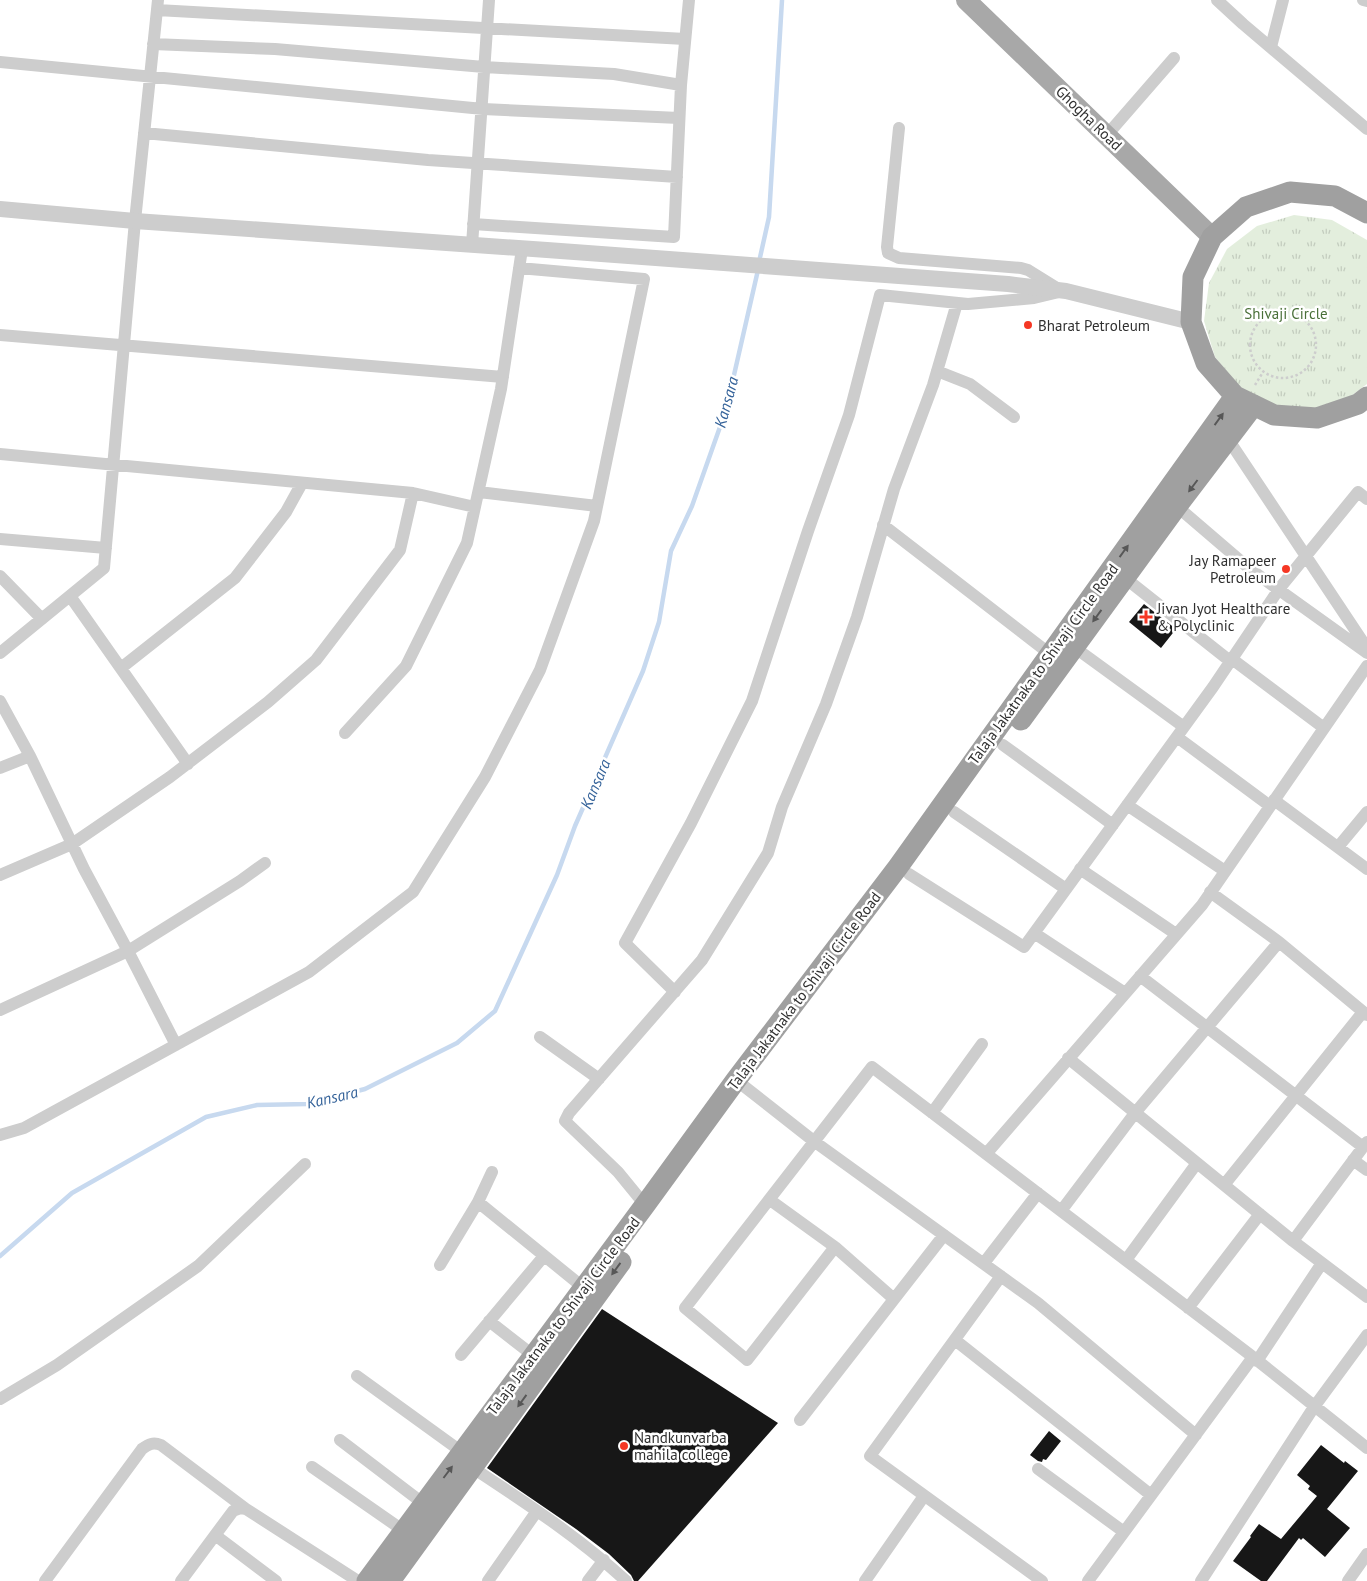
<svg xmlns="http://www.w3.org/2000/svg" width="1367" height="1581" font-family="'PT Sans',sans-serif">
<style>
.park{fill:url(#park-tufts)}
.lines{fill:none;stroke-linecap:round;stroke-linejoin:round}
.stream{stroke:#c7d9ef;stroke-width:4.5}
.building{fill:#171717}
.path{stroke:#cdcdcd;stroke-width:2.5;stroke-dasharray:2.5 2.5;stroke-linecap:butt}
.minor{stroke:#cdcdcd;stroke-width:12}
.tertiary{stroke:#cdcdcd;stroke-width:16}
.primary{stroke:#a8a8a8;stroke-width:20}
.trunk{stroke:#a0a0a0;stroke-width:21}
.oneway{fill:#575757}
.poi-dot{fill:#f53724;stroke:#fff;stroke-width:2}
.labels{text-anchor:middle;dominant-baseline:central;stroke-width:5;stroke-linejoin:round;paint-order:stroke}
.street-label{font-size:15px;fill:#303030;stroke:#fff}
.park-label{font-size:15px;fill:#4a7039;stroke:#fff}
.poi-label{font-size:15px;fill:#303030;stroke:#fff;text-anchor:start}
.water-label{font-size:16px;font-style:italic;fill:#35639a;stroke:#fff}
</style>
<defs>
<pattern id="park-tufts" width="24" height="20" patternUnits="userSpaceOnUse" patternTransform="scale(1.25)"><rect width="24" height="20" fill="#e3eedd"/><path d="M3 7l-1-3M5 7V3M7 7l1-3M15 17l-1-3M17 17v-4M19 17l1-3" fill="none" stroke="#c3ccbe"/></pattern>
</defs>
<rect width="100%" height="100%" fill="#fff"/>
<!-- park -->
<path class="park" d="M1294,215L1332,220L1367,240V384L1347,399L1310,410L1272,406L1239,387L1215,357L1204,321L1209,283L1227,249L1257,226Z"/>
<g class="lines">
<!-- stream -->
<path class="stream" d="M759,262L769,217L782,0
M0,1256L72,1193L206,1117L257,1105L307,1104L365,1089L457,1043L495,1011L557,875L575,826L643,671L659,622L671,551L692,506L726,410L758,270"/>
</g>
<!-- building -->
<path class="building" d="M1144,604L1176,629L1161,648L1129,622Z
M602,1309L778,1423L638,1581H634L631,1575L609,1554L576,1529L487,1468Z
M1049,1431L1061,1441L1046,1460L1043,1459L1042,1462L1038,1461L1030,1455Z
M1321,1445L1344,1463L1345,1461L1358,1471L1327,1509L1350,1528L1325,1557L1303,1538L1301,1540L1299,1538L1267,1581H1261L1233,1561L1251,1537L1250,1536L1259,1524L1281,1539L1317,1496L1308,1489L1310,1486L1297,1475Z"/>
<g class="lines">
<!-- path -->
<path class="path" d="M1250 345a33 33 0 1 1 66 0a33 33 0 1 1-66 0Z
M1255,385L1263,372"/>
<!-- minor -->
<path class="minor" d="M1217,0L1243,24L1367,129
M1363,0L1367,1
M157,10L685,39
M153,44L275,49L484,67L614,74L681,85
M1271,47L1283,0
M0,62L483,109L679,118
M899,128L887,247L888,253L899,258L1021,268L1028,270L1057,288
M144,133L428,160L677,177
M1107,135L1174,58
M473,224L674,237L681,85L689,0
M472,245L489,0
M0,335L503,377
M937,371L970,384L1014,417
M1228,439L1367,648
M0,454L413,493L475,507
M479,492L597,506
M1173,503L1250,569L1367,653
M883,525L1050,654
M0,539L106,548
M0,576L42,619
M1125,578L1230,661
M70,596L188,764
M1074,647L1184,727
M0,653L104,568L135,221L158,0
M1232,659L1324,728
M121,668L235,578L286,512L302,483
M0,701L30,756L84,869L128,951L176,1045
M345,733L406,666L467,543L501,389L522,249
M1177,737L1270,806
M1003,745L1113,825
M0,768L30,756
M1274,800L1367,869
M1127,805L1225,871
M954,812L1066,889
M1338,847L1367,812
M1080,869L1176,934
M909,874L1024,947L1213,687L1279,589L1358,492L1367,499
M0,875L72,844L170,777L268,702L316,660L400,550L413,493
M1210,892L1279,942
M1034,933L1125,993
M1140,976L1363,1147L1367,1142
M675,992L625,943L691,823L752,701L808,531L849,415L880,295L968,304L1034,298L1059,292
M0,1010L128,951L240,881L265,863
M540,1037L599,1079
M1068,1058L1293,1241L1363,1147
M736,1080L815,1142L1038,1303L1196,1435
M932,1113L982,1044
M0,1135L24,1128L309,972L413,892L485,777L540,670L594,521L644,279L519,268
M986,1154L1202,905L1367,666
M1353,1160L1367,1170
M1224,1185L1363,1012
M770,1200L835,1247
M478,1202L584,1288
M645,1205L618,1172L565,1121L569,1113L702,960L768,853L782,807L826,704L857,617L894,489L933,385L957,303
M1061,1211L1135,1113L1279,942L1367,1015
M1293,1241L1367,1297
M1126,1260L1197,1163
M984,1263L1038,1193
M440,1265L478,1202L492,1172
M1001,1276L870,1456L1042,1581
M894,1299L835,1247L747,1360L685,1308L872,1067L1253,1357L1367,1448
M1188,1308L1260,1214
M489,1321L534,1356
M955,1340L1151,1495
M461,1355L544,1256
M1257,1361L1322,1263
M357,1376L462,1452
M0,1399L57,1365L198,1266L305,1164
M800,1420L944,1235
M340,1440L424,1504
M312,1467L404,1531
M473,1468C526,1503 580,1538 626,1581
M1038,1469L1124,1532
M215,1535L276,1581
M45,1581L142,1449C149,1444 153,1442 161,1445L246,1509
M181,1581L233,1511L241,1508L246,1509L358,1581
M488,1581L537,1511
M588,1581L604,1560
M865,1581L924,1496
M1088,1581L1253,1357
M1201,1581L1314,1407L1367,1335
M1348,1581L1367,1554"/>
<!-- tertiary -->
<path class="tertiary" d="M0,209L135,221L547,250L1008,284L1066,291L1191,322"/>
<!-- primary -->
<path class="primary" d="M966,0L1212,237"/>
<!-- trunk -->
<path class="trunk" d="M1367,213L1335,196L1290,192L1246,207L1212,237L1193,277L1191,322L1206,363L1235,396L1274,415L1317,418L1358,404L1367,397
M1021,720L1177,506L1254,405
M367,1581L645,1205L736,1080L898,867L1235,396
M390,1581L621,1262"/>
</g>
<!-- one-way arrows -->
<defs><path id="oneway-solid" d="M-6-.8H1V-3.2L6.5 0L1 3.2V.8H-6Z" transform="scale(1.25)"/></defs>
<g class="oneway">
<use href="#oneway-solid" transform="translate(1219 419) rotate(-54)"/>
<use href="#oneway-solid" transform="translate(1193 486) rotate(127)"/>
<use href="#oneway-solid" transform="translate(1124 551) rotate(-54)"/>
<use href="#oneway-solid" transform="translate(1097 616) rotate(126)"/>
<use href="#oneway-solid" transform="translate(616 1269) rotate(126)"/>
<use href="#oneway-solid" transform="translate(522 1401) rotate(126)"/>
<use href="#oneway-solid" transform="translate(448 1472) rotate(-53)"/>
</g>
<!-- markers -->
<g class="poi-dot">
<circle cx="1028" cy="325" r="5"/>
<circle cx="1286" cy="569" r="5"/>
<path d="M1143.5 609.5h5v5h5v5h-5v5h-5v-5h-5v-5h5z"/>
<circle cx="624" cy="1446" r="5"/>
</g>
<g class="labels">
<!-- street labels -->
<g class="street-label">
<text transform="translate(1089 118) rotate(44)">Ghogha Road</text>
<text transform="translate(1043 664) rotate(-54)">Talaja Jakatnaka to Shivaji Circle Road</text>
<text transform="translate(804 991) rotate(-53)">Talaja Jakatnaka to Shivaji Circle Road</text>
<text transform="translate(563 1316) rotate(-53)">Talaja Jakatnaka to Shivaji Circle Road</text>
</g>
<!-- park labels -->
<g class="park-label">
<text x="1286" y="313">Shivaji Circle</text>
</g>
<!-- poi labels -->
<g class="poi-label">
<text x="1038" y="325">Bharat Petroleum</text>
<text x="1276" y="560" text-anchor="end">Jay Ramapeer<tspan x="1276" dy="17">Petroleum</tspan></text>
<text x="1157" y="608">Jivan Jyot Healthcare<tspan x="1157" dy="17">&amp; Polyclinic</tspan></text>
<text x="634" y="1437">Nandkunvarba<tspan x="634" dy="17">mahila college</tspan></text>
</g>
<!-- water labels -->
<g class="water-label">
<text transform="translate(726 402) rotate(-75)">Kansara</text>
<text transform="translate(595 784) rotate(-67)">Kansara</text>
<text transform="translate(332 1097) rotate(-13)">Kansara</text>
</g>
</g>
</svg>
